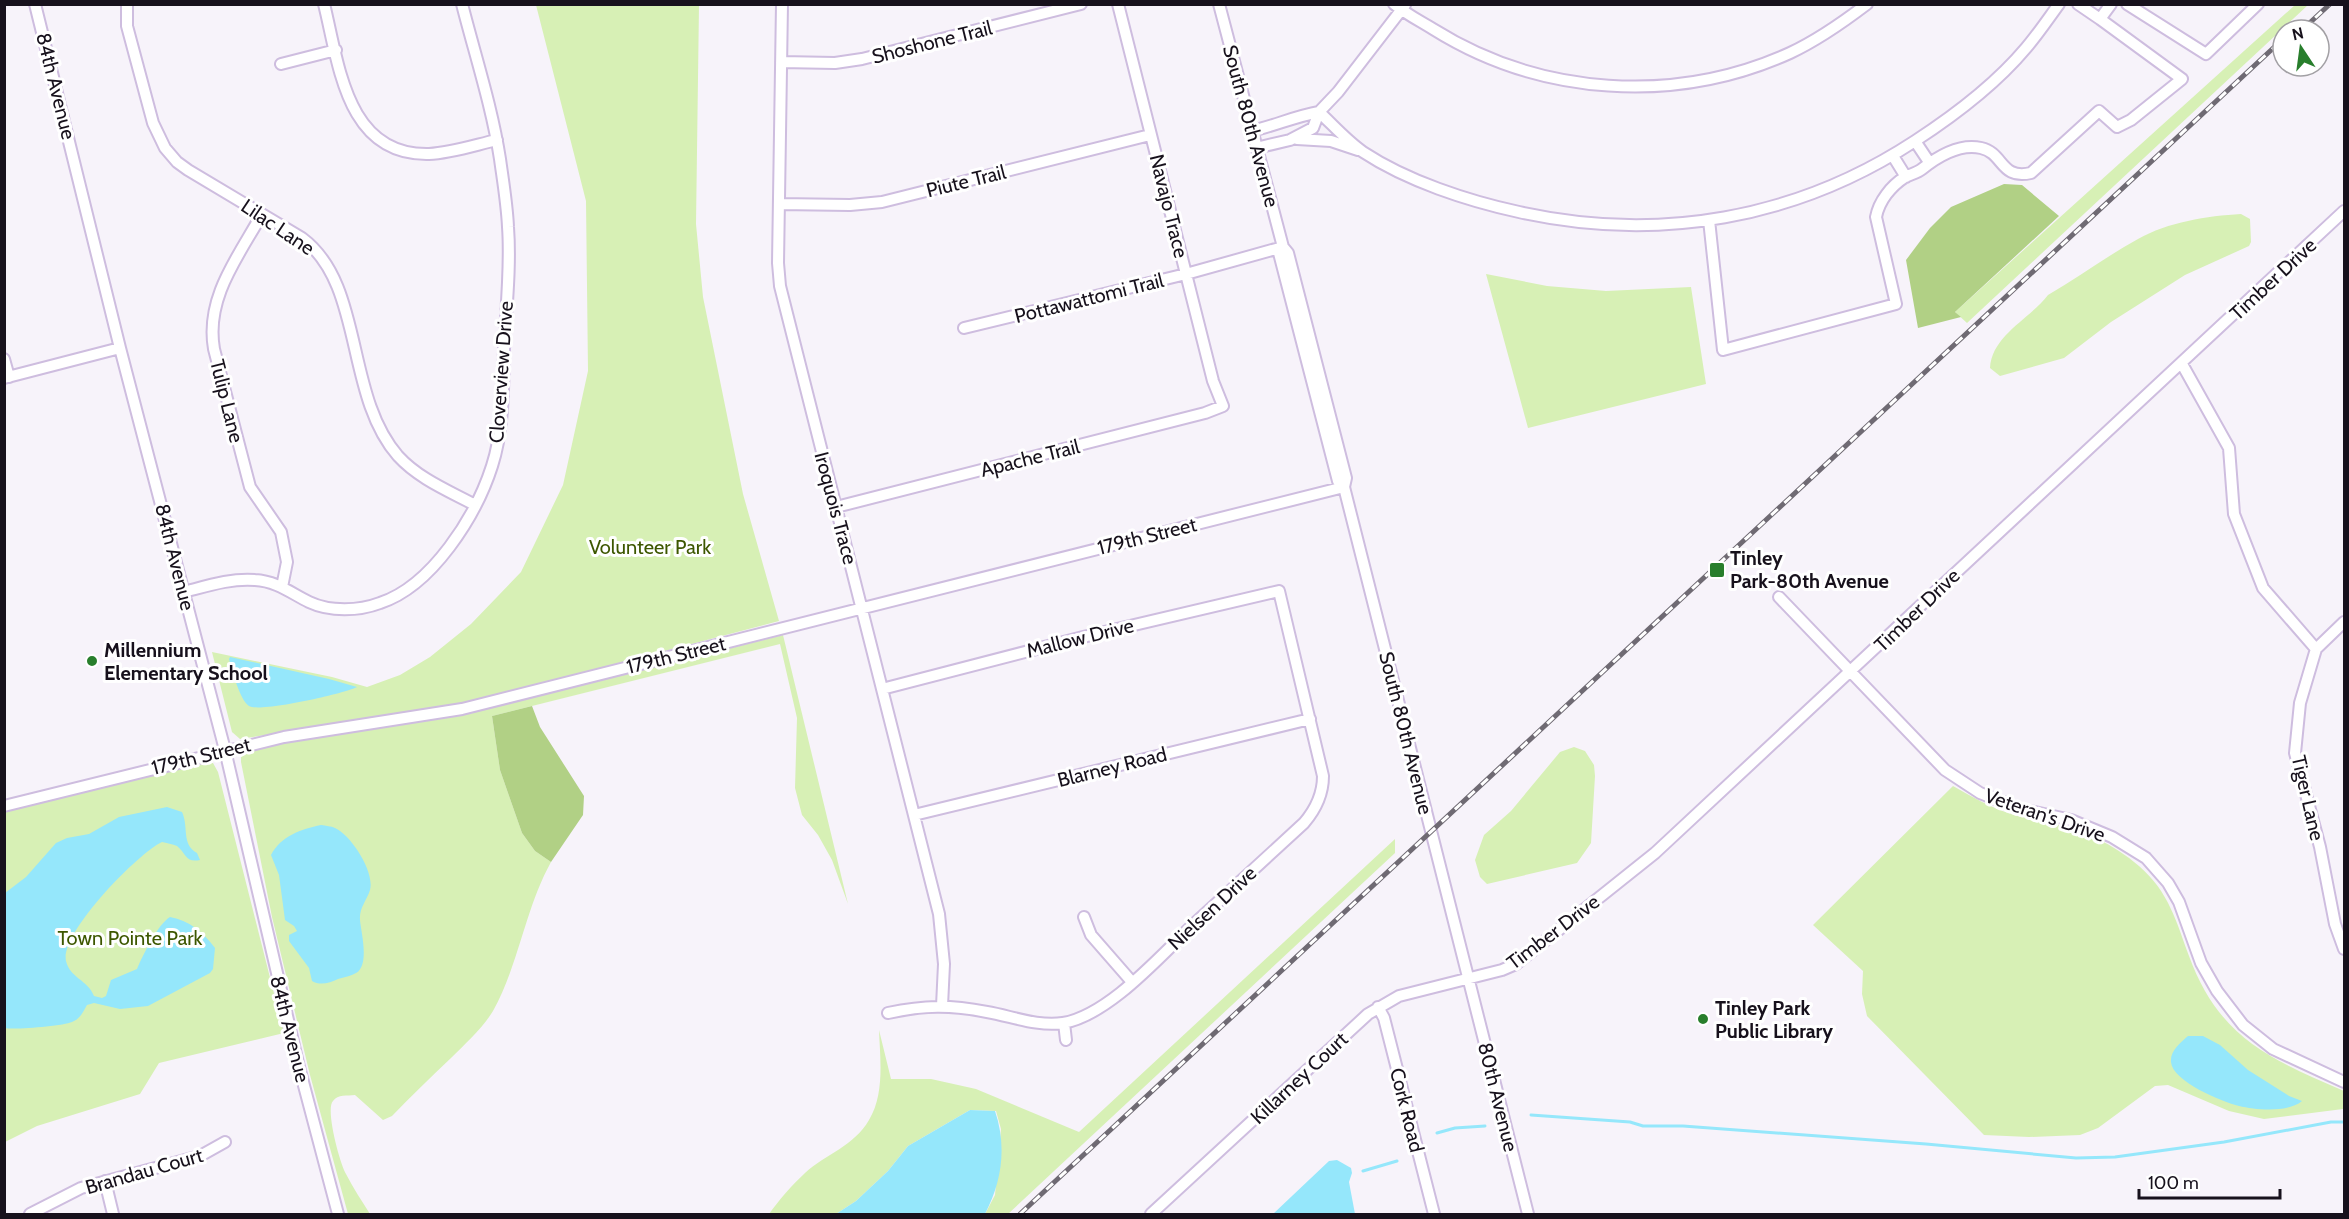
<svg xmlns="http://www.w3.org/2000/svg" width="2349" height="1219" font-family="Cabin,sans-serif">
<style>
.green{fill:#d7f0b5}
.forest{fill:#b1d085}
.water{fill:#95e7fb}
.lines{fill:none;stroke-linecap:round;stroke-linejoin:round}
.stream{stroke:#95e7fb;stroke-width:3}
.minor-casing{stroke:#cebddf;stroke-width:14}
.minor{stroke:#fff;stroke-width:10}
.rail-casing{stroke:#6f6a73;stroke-width:5}
.rail{stroke:#fff;stroke-width:3;stroke-dasharray:9;stroke-linecap:butt}
.poi-dot{fill:#287e2c;stroke:#fff;stroke-width:2}
.labels{text-anchor:middle;dominant-baseline:central;stroke-width:6;stroke-linejoin:round;paint-order:stroke}
.street-label{font-size:20px;fill:#17111c;stroke:#fff}
.park-label{font-size:20px;fill:#3d5700;stroke:#fff}
.poi-label{font-size:20px;font-weight:bold;fill:#17111c;stroke:#fff;text-anchor:start}
</style>
<rect width="100%" height="100%" fill="#f7f3fa"/>
<!-- green -->
<path class="green" d="M536,5H699L696,224L703,297L743,494L779,621L458,705L240,739L232,732L212,652L332,677L367,687L400,675L430,657L471,624L521,572L563,485L588,371L586,201Z
M2295,5H2308L1967,323L1955,312Z
M2241,214L2250,219L2251,242L2249,246L2185,275L2111,322L2064,358L2000,376L1990,368C1992,335 2030,319 2048,295C2079,277 2107,256 2138,239C2168,222 2207,216 2241,214Z
M1486,274L1547,286L1606,291L1691,287L1706,384L1528,428Z
M783,635L848,904L832,860L818,835L802,815L795,788L797,718L780,644L492,716L500,770L522,833L535,851L551,862C525,909 519,964 493,1011C482,1029 466,1043 451,1058C431,1077 411,1096 392,1116L383,1120L355,1095C347,1096 338,1094 333,1101C325,1109 340,1164 346,1174C353,1188 362,1201 370,1214H348L310,1075L272,917L241,762V757L249,752L279,744L459,716Z
M1574,747L1585,751L1594,765L1595,776L1591,843L1577,863L1487,884L1480,877L1475,860L1484,835L1511,811L1560,752Z
M202,762L213,763L218,772L284,1033L159,1063L140,1094L37,1126L5,1142V812Z
M1953,786C1972,797 1990,807 2011,814C2024,818 2037,820 2051,823C2084,830 2113,844 2139,866C2169,892 2176,921 2189,956C2219,1038 2270,1059 2344,1091L2343,1109L2264,1119L2229,1111L2168,1085L2155,1086L2098,1128L2080,1135L2029,1137L1984,1135L1867,1016L1862,994L1863,971L1813,925Z
M1395,839V853L1008,1214H985L995,1195L1001,1129L996,1111L970,1110L908,1146L888,1171L856,1201L836,1214H769C779,1200 792,1185 805,1173C826,1154 854,1146 869,1120C885,1094 880,1058 879,1030L891,1079H931L976,1089L1079,1132Z"/>
<!-- forest -->
<path class="forest" d="M2004,184L2022,185L2059,216L1955,312L1961,317L1918,328L1906,260L1930,228L1951,207Z
M532,706L540,727L584,796L583,815L551,862L535,851L522,833L500,770L492,716Z"/>
<!-- water -->
<path class="water" d="M230,657L329,679L357,687C347,693 259,713 249,706C240,700 232,670 229,659Z
M167,807L182,812C189,827 181,844 197,853L200,860C185,863 186,853 177,846C173,844 166,843 162,842C137,854 60,933 66,961C70,978 88,980 94,996L102,998L106,996L111,980L137,969C143,955 158,924 170,917C190,921 203,932 215,948L213,969L210,973L148,1006L120,1009L94,1003L87,1005C83,1012 80,1019 72,1022C63,1026 14,1030 5,1028V893L26,877L56,843L67,838L89,834L119,817Z
M321,825C326,826 331,826 335,828C351,835 375,872 370,890C367,900 359,908 360,920C361,932 370,965 356,973C351,976 344,977 338,979C330,983 320,986 312,981L309,968L289,941V935L297,931L294,926L285,920L279,875L271,855C281,836 301,829 321,825Z
M2188,1036H2203L2220,1045L2248,1070L2289,1096L2302,1101C2288,1113 2256,1110 2239,1106C2222,1102 2172,1081 2171,1062C2170,1051 2180,1043 2188,1036Z
M970,1110L995,1111C1007,1146 1002,1182 985,1214H836L856,1201L888,1171L908,1146Z
M1337,1160L1351,1168L1352,1173L1349,1182L1355,1214H1273L1329,1161Z"/>
<g class="lines">
<!-- stream -->
<path class="stream" d="M1531,1115L1630,1122L1643,1126H1683L1926,1144L2076,1158L2115,1157L2224,1142L2331,1122H2344
M1437,1133L1455,1128L1485,1126
M1363,1171L1397,1161"/>
<defs>
<path id="minor" d="M35,4L120,348L225,750L298,1063L338,1214
M127,4V26L153,123L165,148L177,162L188,170L302,238C365,285 344,394 398,456C419,479 449,491 475,505
M324,4C339,64 346,156 429,154C451,153 475,145 497,140
M782,4L778,263L780,286L939,914L944,964L942,1006
M1219,4L1283,247L1288,253L1346,478L1344,487L1528,1214
M1394,4C1406,14 1420,21 1433,29C1540,96 1675,105 1790,53C1818,40 1842,23 1867,4
M2078,4L2100,19
M2127,4L2206,54L2258,4
M781,62L835,63L862,59L1081,4
M281,64L336,50
M1319,112C1333,125 1347,141 1363,152C1407,181 1468,201 1519,212C1658,243 1796,219 1915,141C1955,115 1995,85 2026,48C2038,34 2048,19 2059,4
M1251,131C1274,126 1296,116 1319,112
M1297,139L1331,141L1358,150
M1915,141L1929,162
M1256,148L1290,140L1313,128L1319,112L1338,92L1405,5
M1893,156L1906,177
M779,204L850,205L882,202L1150,135
M262,214C238,257 205,298 214,349L250,487L281,532L287,562L282,587
M1709,220L1723,350L1896,304L1876,217C1879,201 1891,186 1905,177C1911,174 1917,173 1922,169C1937,157 1959,143 1981,148C2004,153 2000,180 2031,173L2099,111L2117,127L2131,120L2182,79L2100,19L2111,4
M1283,247L1279,253L1338,481L1344,487
M964,328L1186,274L1283,247
M4,359L9,377
M2182,364L2229,448L2234,514L2263,588L2316,649
M4,378L120,348
M836,507L1205,413L1223,406L1213,381L1118,4
M184,592C207,586 231,578 255,580C276,581 291,593 309,602C330,612 359,611 380,603C432,586 476,516 492,466C504,429 503,388 504,349C506,309 511,267 508,227C507,204 503,181 500,159C492,107 475,55 462,4
M1779,597L1945,770L1980,793L2021,809L2071,820L2112,837L2146,858L2168,883L2179,902L2201,963L2217,991L2243,1025L2273,1049L2344,1082
M2344,622L2316,649L2300,703L2295,753L2320,847L2335,924L2344,949
M882,689L1083,637L1279,591L1323,776C1323,794 1316,809 1304,823C1267,857 1230,891 1193,925C1160,956 1109,1015 1063,1023C1038,1027 1011,1016 987,1012C950,1005 925,1005 888,1013
M4,806L284,737L462,709L1344,487
M914,815L1310,719
M1084,917L1091,935L1132,982
M1378,1007L1384,1018L1434,1214
M1064,1023L1066,1040
M105,1181L113,1214
M30,1214L81,1188L200,1156L225,1142
M1151,1214L1368,1014L1399,996L1502,970L1516,964L1655,853L2344,211"/>
</defs>
<!-- minor casing -->
<use href="#minor" class="minor-casing"/>
<!-- minor -->
<use href="#minor" class="minor"/>
<defs>
<path id="rail" d="M2302,30L2330,4
M1020,1214L2283,39"/>
</defs>
<!-- rail casing -->
<use href="#rail" class="rail-casing"/>
<!-- rail -->
<use href="#rail" class="rail"/>
</g>
<!-- markers -->
<g class="poi-dot">
<rect x="1709" y="562" width="16" height="16" rx="3"/>
<circle cx="92" cy="661" r="6"/>
<circle cx="1703" cy="1019" r="6"/>
</g>
<g class="labels">
<!-- street labels -->
<g class="street-label">
<text transform="translate(932 42) rotate(-14)">Shoshone Trail</text>
<text transform="translate(56 86) rotate(76)">84th Avenue</text>
<text transform="translate(1251 126) rotate(75)">South 80th Avenue</text>
<text transform="translate(966 181) rotate(-14)">Piute Trail</text>
<text transform="translate(1169 206) rotate(76)">Navajo Trace</text>
<text transform="translate(278 227) rotate(34)">Lilac Lane</text>
<text transform="translate(2273 279) rotate(-43)">Timber Drive</text>
<text transform="translate(1089 298) rotate(-14)">Pottawattomi Trail</text>
<text transform="translate(501 372) rotate(-86)">Cloverview Drive</text>
<text transform="translate(227 401) rotate(76)">Tulip Lane</text>
<text transform="translate(1030 458) rotate(-14)">Apache Trail</text>
<text transform="translate(836 508) rotate(75)">Iroquois Trace</text>
<text transform="translate(1147 536) rotate(-14)">179th Street</text>
<text transform="translate(175 557) rotate(76)">84th Avenue</text>
<text transform="translate(1917 610) rotate(-44)">Timber Drive</text>
<text transform="translate(1080 638) rotate(-14)">Mallow Drive</text>
<text transform="translate(676 655) rotate(-14)">179th Street</text>
<text transform="translate(1406 733) rotate(76)">South 80th Avenue</text>
<text transform="translate(201 756) rotate(-14)">179th Street</text>
<text transform="translate(1112 767) rotate(-14)">Blarney Road</text>
<text transform="translate(2308 798) rotate(77)">Tiger Lane</text>
<text transform="translate(2045 815) rotate(19)">Veteran's Drive</text>
<text transform="translate(1212 908) rotate(-43)">Nielsen Drive</text>
<text transform="translate(1553 932) rotate(-37)">Timber Drive</text>
<text transform="translate(290 1029) rotate(76)">84th Avenue</text>
<text transform="translate(1299 1078) rotate(-43)">Killarney Court</text>
<text transform="translate(1498 1097) rotate(76)">80th Avenue</text>
<text transform="translate(1407 1110) rotate(76)">Cork Road</text>
<text transform="translate(144 1171) rotate(-16)">Brandau Court</text>
</g>
<!-- park labels -->
<g class="park-label">
<text x="650" y="547">Volunteer Park</text>
<text x="130" y="938">Town Pointe Park</text>
</g>
<!-- poi labels -->
<g class="poi-label">
<text x="1730" y="558">Tinley<tspan x="1730" dy="23">Park-80th Avenue</tspan></text>
<text x="104" y="650">Millennium<tspan x="104" dy="23">Elementary School</tspan></text>
<text x="1715" y="1008">Tinley Park<tspan x="1715" dy="23">Public Library</tspan></text>
</g>
</g>
<!-- border -->
<rect width="2349" height="1219" fill="none" stroke="#17111c" stroke-width="12"/>
<!-- north arrow -->
<g transform="translate(2301 48) rotate(347)"><circle r="28" fill="#ffffff" stroke="#a2a0a4" stroke-width="1.5"/>
<path d="M0-4.5L10 22L0 15L-10 22Z" fill="#287e2c"/>
<text y="-9" font-size="16" font-weight="bold" text-anchor="middle" fill="#17111c">N</text>
</g>
<!-- scale -->
<path d="M2139 1189v9h141v-9" fill="none" stroke="#17111c" stroke-width="3"/>
<text x="2148" y="1189" font-size="18" fill="#17111c" stroke="#ffffff" stroke-width="4.5" paint-order="stroke">100 m</text>
</svg>
